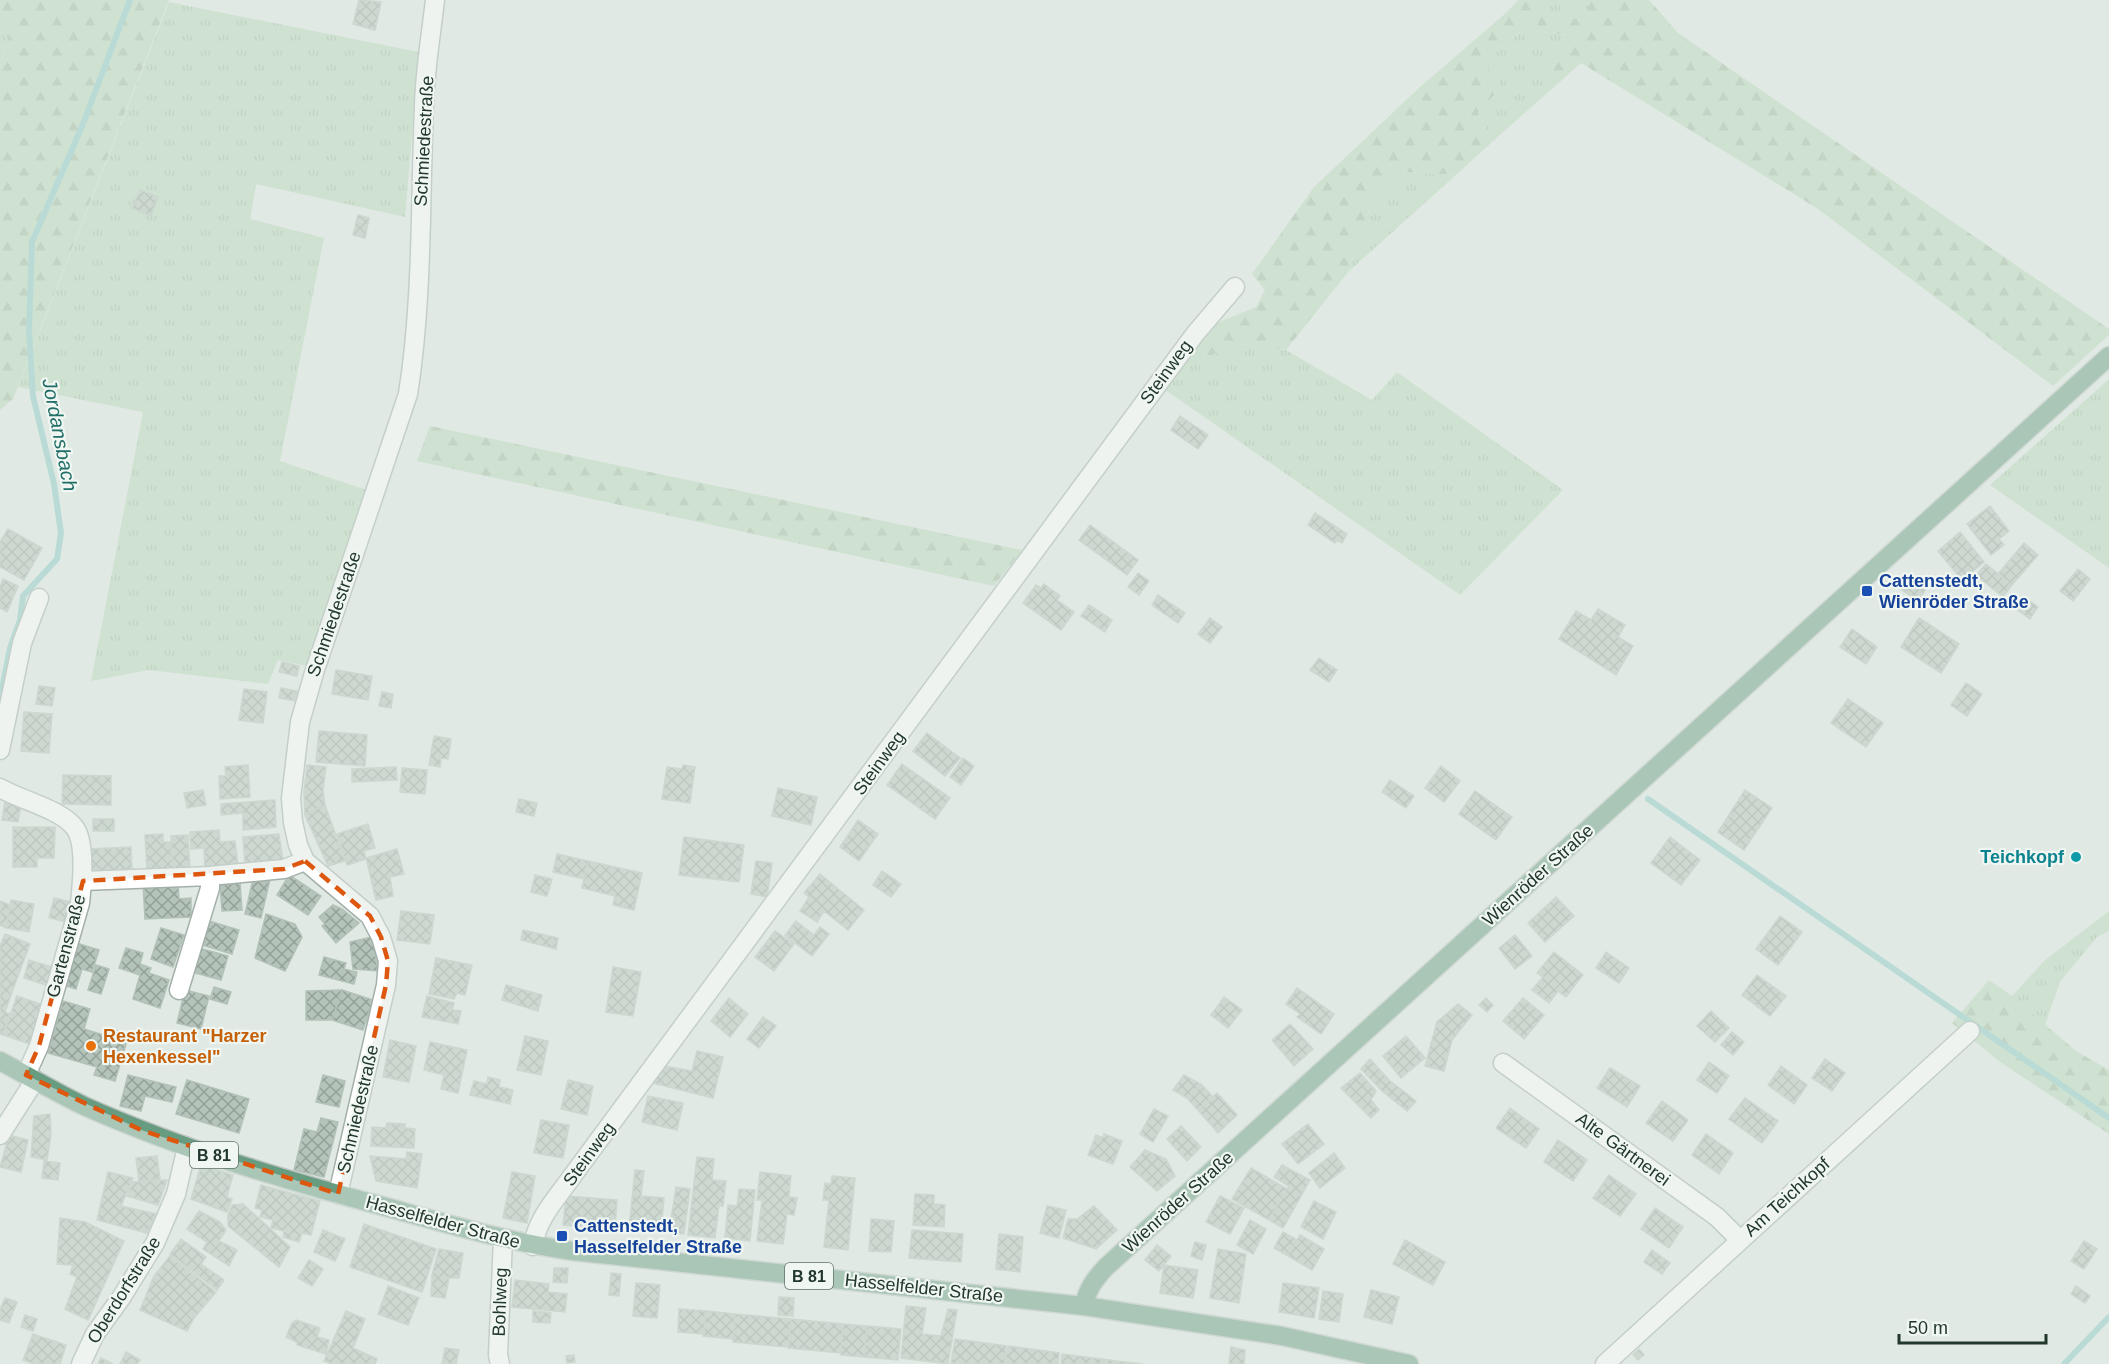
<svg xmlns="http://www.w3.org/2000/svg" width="2109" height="1364" font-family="Arial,sans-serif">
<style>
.grass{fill:url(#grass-tufts)}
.forest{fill:url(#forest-firs)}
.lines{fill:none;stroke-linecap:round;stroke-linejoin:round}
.stream{stroke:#8ccbc4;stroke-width:6}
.building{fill:url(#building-cross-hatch);stroke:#b3c2b8;stroke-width:1.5}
.minor-casing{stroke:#a3b0a9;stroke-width:21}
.major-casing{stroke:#bdc3c0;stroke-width:21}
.minor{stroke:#fff;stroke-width:18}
.major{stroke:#689c81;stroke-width:18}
.marked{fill:none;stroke:#de570e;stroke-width:4.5;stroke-dasharray:12 8;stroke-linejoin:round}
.transit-dot{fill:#1a4fb4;stroke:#f0f6f1;stroke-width:2}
.culture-dot{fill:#0f9aa8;stroke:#f0f6f1;stroke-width:2}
.food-dot{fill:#e8710a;stroke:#f0f6f1;stroke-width:2}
.labels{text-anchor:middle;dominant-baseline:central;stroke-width:4.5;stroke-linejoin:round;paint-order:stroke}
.shield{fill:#f0f6f1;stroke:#607168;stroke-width:1.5}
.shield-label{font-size:16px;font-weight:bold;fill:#22382d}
.street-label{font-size:18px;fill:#22382d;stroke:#f0f6f1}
.transit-label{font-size:18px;font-weight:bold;fill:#164399;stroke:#f0f6f1;text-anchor:start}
.culture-label{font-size:18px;font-weight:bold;fill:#0d838f;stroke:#f0f6f1;text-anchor:end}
.food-label{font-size:18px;font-weight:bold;fill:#c56008;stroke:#f0f6f1;text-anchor:start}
.water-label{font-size:20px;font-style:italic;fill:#216f68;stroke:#f0f6f1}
</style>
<defs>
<pattern id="grass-tufts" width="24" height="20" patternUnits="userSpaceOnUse" patternTransform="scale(1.5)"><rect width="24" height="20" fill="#bad9bb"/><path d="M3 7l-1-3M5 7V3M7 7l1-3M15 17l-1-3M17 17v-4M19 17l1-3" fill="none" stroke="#a0bba1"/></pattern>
<pattern id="forest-firs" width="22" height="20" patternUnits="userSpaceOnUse" patternTransform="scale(1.5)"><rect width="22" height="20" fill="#bad9bb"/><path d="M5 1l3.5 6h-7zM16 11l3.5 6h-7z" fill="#a0bba1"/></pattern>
<pattern id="building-cross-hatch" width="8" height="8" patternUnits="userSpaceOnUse" patternTransform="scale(1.5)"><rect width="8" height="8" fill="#b5c4bb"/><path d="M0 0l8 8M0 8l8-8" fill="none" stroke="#93a098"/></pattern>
</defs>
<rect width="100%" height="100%" fill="#e0e9e3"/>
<!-- grass -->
<path class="grass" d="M1536,0H1588V21L1540,12Z
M169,2L419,52L405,217L256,184L250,219L324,238L280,461L367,490L306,666L278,660L268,684L149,670L91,681L143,412L18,387Z
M0,28L9,32L0,67Z
M1522,30L1586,37L1547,70L1554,87L1492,142L1478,113L1501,87L1484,61Z
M1407,172L1456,175L1348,272L1373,199Z
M1207,327L1205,357L1243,344L1286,350L1372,400L1397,372L1563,490L1460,595L1164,389Z
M2109,379V568L1990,485Z
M2109,911V931L2097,937L2060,982L2045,1025L2012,996L2044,961Z"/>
<!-- forest -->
<path class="forest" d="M0,0H169L13,399L0,410V67L9,33L0,28Z
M1518,0H1536L1540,12L1588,21V0H1649L1678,33L2109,329V335L2053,386L1818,209L1581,63L1554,87L1547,70L1585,37L1522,30L1484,61L1501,87L1478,113L1492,142L1456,175L1407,172L1373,199L1348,272L1286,350L1243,344L1205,357L1207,327L1256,307L1265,290L1252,274L1314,187L1420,87L1507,12Z
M430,426L1022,550L994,586L417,461Z
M1989,980L2012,996L2076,1051L2109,1070V1134L2000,1062L1952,1023Z"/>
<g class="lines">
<!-- stream -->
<path class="stream" d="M0,699L10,648L20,620L23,596L57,559L61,533L54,484L33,396L29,331L32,242L83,124L130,0
M1648,799L2109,1118
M2064,1364L2109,1317"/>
</g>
<!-- building -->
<path class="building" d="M359,0L381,2L375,30L353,24Z
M140,190L158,197L151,216L132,208Z
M358,215L369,218L365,238L353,235Z
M1180,416L1208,435L1198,449L1171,430Z
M1990,506L2009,531L1999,539L2004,545L1991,555L1967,524Z
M1315,513L1347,534L1342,543L1337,540L1335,543L1308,525Z
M1090,525L1138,560L1127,575L1079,540Z
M8,529L42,548L24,580L0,567V542Z
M1960,532L1984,562L1962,580L1938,551Z
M2024,543L2038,555L2012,585L1998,574Z
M1986,564L2012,585L2003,597L1976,575Z
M2078,569L2090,579L2073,601L2060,591Z
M1138,573L1149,581L1139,595L1128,587Z
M1909,573L1928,586L1918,601L1899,588Z
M3,579L18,586L7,612L0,608V587Z
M1044,584L1060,596L1057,600L1074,612L1061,630L1023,603L1036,585L1041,588Z
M1158,595L1185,613L1178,623L1152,605Z
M2027,599L2038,607L2030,619L2018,610Z
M1089,605L1112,620L1105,632L1081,616Z
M1598,609L1625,625L1618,637L1633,646L1616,675L1559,639L1576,611L1591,620Z
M1210,618L1222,627L1210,643L1198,634Z
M1919,618L1959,644L1941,673L1901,647Z
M1852,629L1877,647L1866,664L1840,647Z
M1319,658L1337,670L1329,682L1310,670Z
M282,662L299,666L297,676L279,672Z
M336,670L372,676L368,700L332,694Z
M1966,683L1982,694L1967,716L1951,705Z
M39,686L55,688L52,706L36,704Z
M281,688L297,691L295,701L279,698Z
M244,689L267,692L263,723L239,720Z
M382,692L393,694L391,708L379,706Z
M1848,699L1883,723L1866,747L1831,723Z
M24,712L52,714L49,753L21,751Z
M319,731L367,735L365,766L316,762Z
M927,733L960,758L945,776L913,751Z
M434,736L451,739L448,759L441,758L440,767L429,765Z
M963,758L974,766L961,785L950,777Z
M902,764L950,798L935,819L887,785Z
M248,765L250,797L220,799L219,776H226L225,767Z
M307,765L326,767L323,791L325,805L305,815L304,792Z
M683,765L695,767L690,803L662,799L667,767L682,769Z
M1441,766L1460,781L1444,802L1425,788Z
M396,767L397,780L352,782V769Z
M402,768L427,770L425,794L400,792Z
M63,775L111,776V805L62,804Z
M1390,780L1414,796L1406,808L1382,792Z
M778,788L817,797L811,825L772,816Z
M203,790L206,805L187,808L184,793Z
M1745,790L1772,808L1744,850L1718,832Z
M1475,791L1512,817L1496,840L1459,814Z
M519,799L537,803L534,816L516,812Z
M275,800L276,827L243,830V813L221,815V804Z
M5,802L21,805L18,822L2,820Z
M325,805L345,861L328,866L305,815Z
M93,819H114V831H93Z
M858,820L878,834L859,861L840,847Z
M368,824L375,848L364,851L366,859L347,865L337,834Z
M13,827H55L54,858H37V867H13Z
M219,830L220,842L235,841L238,866L205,869L204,848L191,849L190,832Z
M163,834V842H171L173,868L147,870L145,835Z
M279,834L283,861L245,863L243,837Z
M188,835L190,869L173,870L171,836Z
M684,837L744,845L739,882L679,875Z
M1670,837L1700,860L1681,885L1651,863Z
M131,847L132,872L91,874L90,849Z
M397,849L404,874L390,877L393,896L376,900L366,858Z
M557,854L588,861L585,879L553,872Z
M588,861L642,873L634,910L613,905L615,896L582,888Z
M756,861L772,863L767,897L751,894Z
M882,871L901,884L891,897L873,885Z
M820,874L864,910L848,930L824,911L817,922L800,911L809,897L804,893Z
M254,875L270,879L261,918L245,914Z
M289,875L321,896L308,915L277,895Z
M535,875L552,879L547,896L531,892Z
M178,882L179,899L191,898V917L145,919L143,884Z
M240,883L242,910L222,911L220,885Z
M1556,897L1574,916L1545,942L1528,923Z
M54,898L72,902L67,922L49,918Z
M11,900L34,904L29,932L6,928Z
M0,901L10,905L6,928L0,925Z
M333,905L342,909L359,923L336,943L322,926L325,924L319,917Z
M401,911L434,915L430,944L397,940Z
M266,914L295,924L302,937L285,971L255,958Z
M1780,916L1802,932L1778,965L1756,949Z
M209,921L239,930L232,954L202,945Z
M796,921L814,935L820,927L829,934L812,956L785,935Z
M161,928L184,935L173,967L151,959Z
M523,930L558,938L556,949L521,940Z
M775,931L794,944L774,971L755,957Z
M5,934L30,944L11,995L0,990V946Z
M1515,935L1532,956L1515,969L1499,948Z
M372,937L378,971L353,969L350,942Z
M73,942L99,950L92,972L82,969L76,989L60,984Z
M126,948L143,953L140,964L151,968L149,973L169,980L160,1008L133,999L140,975L119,968Z
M199,948L228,956L221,980L192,972Z
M1554,952L1583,975L1566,997L1558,991L1549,1003L1532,990L1543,977L1537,973Z
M1606,952L1629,968L1619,983L1596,968Z
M324,957L346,963L344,969L357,972L354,984L319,975Z
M436,958L472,965L465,995L457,993L454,999L429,994Z
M29,960L55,968L49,986L24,978Z
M96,965L109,969L101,994L88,990Z
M613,967L641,972L633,1016L606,1012Z
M1757,975L1786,996L1770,1016L1742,995Z
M506,985L542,995L538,1011L502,1000Z
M214,987L231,992L227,1004L210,999Z
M1297,988L1334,1014L1321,1034L1297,1017L1300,1014L1286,1004Z
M0,990L11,995L5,1012L10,1014L3,1035L0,1034Z
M185,990L209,996L201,1029L177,1023Z
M342,990L332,1020H306V991Z
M342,990L373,1000L363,1030L332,1020Z
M17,996L43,1005L30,1044L3,1035Z
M427,996L454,1003L452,1010L461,1011L458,1024L422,1017Z
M1224,997L1242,1010L1228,1028L1211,1015Z
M729,998L748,1014L730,1037L711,1021Z
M1486,998L1493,1005L1487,1012L1479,1005Z
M1523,998L1544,1015L1524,1039L1503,1021Z
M63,1001L90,1009L84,1029L110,1037L112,1029L129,1034L115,1081L94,1075L97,1067L48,1053Z
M1458,1004L1472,1015L1452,1040L1444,1071L1425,1066L1437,1022Z
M1711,1011L1729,1028L1715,1042L1697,1026Z
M763,1017L776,1026L759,1048L747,1039Z
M1290,1024L1313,1049L1294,1066L1272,1040Z
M1732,1032L1744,1042L1733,1055L1721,1045Z
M525,1036L548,1041L541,1075L517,1070Z
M1406,1036L1425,1058L1401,1078L1383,1056Z
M390,1040L416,1046L409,1082L383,1077Z
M430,1042L467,1050L458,1093L441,1089L444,1075L424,1070Z
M697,1051L723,1057L713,1098L653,1083L664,1066L692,1071Z
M1370,1059L1389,1080L1416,1101L1407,1111L1382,1091L1361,1069Z
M1825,1059L1845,1073L1832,1091L1812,1078Z
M1709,1062L1729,1076L1717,1093L1697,1080Z
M1781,1066L1807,1085L1794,1104L1768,1085Z
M1610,1068L1640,1086L1627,1107L1597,1088Z
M1360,1073L1376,1091L1371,1100L1379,1110L1371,1118L1341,1088Z
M128,1075L176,1087L172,1102L145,1096L141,1111L120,1106Z
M323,1075L345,1081L339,1107L316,1102Z
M1184,1075L1202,1085L1187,1098L1173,1090Z
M488,1077L500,1080L499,1087L513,1090L510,1104L470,1095L474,1081L487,1084Z
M187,1080L249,1099L239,1133L176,1114Z
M568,1080L593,1086L587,1115L561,1109Z
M1202,1085L1213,1097L1198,1110L1187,1098Z
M1217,1093L1237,1115L1218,1133L1198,1110Z
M648,1096L683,1103L677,1130L642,1122Z
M1745,1098L1778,1121L1762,1143L1729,1119Z
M1662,1101L1688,1120L1673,1141L1646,1123Z
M1510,1108L1539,1129L1526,1148L1496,1128Z
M1154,1109L1168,1116L1153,1142L1140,1134Z
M50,1114L51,1134L47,1160L31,1157L34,1116Z
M321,1118L338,1122L324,1177L294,1170L304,1129L317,1132Z
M541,1120L569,1125L563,1158L534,1153Z
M387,1123L405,1124V1128L415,1129L414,1148L371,1146L372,1127L386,1128Z
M1308,1124L1324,1144L1298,1164L1282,1144Z
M1181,1126L1201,1147L1187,1161L1167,1139Z
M1104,1134L1122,1141L1113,1164L1088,1155L1096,1135L1103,1138Z
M1706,1134L1733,1153L1719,1174L1692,1155Z
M9,1135L28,1140L21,1172L0,1167Z
M1558,1140L1587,1160L1573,1181L1544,1162Z
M1145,1150L1166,1159L1175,1176L1157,1191L1130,1167Z
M407,1152L422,1154L417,1188L376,1181L370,1156L406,1159Z
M1334,1153L1345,1168L1320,1188L1309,1173Z
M157,1156L160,1179L139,1182L136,1158Z
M697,1157L714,1159L712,1180L726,1181L723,1206L719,1205L715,1238L688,1235Z
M44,1161L60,1163L58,1180L42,1178Z
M201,1165L233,1175L227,1197L232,1199L227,1212L191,1199Z
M1282,1165L1310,1180L1283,1228L1269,1220L1289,1186L1274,1177Z
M1251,1168L1287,1189L1269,1220L1232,1199Z
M635,1170L644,1171L641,1196L664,1198L661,1231L629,1228Z
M108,1172L133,1178L121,1206L157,1214L147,1233L97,1220Z
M512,1172L535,1176L527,1223L503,1218Z
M760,1172L791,1176L789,1197L797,1198L794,1215L787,1214L783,1244L757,1241L762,1200H757Z
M1609,1175L1636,1194L1620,1216L1593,1198Z
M832,1176L855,1178L848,1250L824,1247L829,1200H823L825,1183L831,1184Z
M167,1180L158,1205L127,1196L133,1182Z
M261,1185L320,1201L311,1235L302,1233L299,1242L283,1237L284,1231L271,1228L273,1220L260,1217L262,1210L255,1208Z
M676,1187L690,1189L684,1234L669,1232Z
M739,1189L755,1190L750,1241L725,1238L728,1205L737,1206Z
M915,1194L934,1195V1204L945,1205L944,1227L913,1225Z
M566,1196L617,1200L615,1229L563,1225Z
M1220,1196L1244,1208L1230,1234L1206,1222Z
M1314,1201L1336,1212L1323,1239L1301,1227Z
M243,1204L290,1247L279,1267L228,1226V1215L232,1205Z
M1047,1206L1066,1210L1059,1238L1040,1233Z
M1094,1206L1117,1230L1096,1249L1063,1238L1068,1219H1077Z
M1655,1208L1683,1227L1669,1248L1641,1229Z
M199,1211L220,1222L226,1230L219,1241L237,1250L229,1266L203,1249L207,1242L187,1229Z
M60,1218L85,1222L124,1241L88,1320L65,1309L77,1277L70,1274L73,1265L57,1264Z
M871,1219L894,1221L891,1252L869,1251Z
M1250,1220L1266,1229L1253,1254L1237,1245Z
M364,1224L436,1249L422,1292L350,1267Z
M323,1230L345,1239L335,1261L314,1252Z
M912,1230L963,1234L961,1262L909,1258Z
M1283,1232L1297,1240L1288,1256L1274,1248Z
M999,1234L1023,1237L1020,1272L996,1269Z
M1300,1235L1324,1249L1312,1270L1288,1256Z
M181,1239L206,1257L201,1264L224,1280L217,1290L170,1254Z
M1405,1240L1445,1262L1433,1285L1393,1264Z
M2084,1241L2097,1249L2084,1269L2071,1261Z
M1195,1242L1206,1245L1202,1260L1191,1256Z
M1157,1245L1171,1256L1159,1271L1145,1260Z
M439,1249L463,1253L459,1278H449L445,1298L431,1296L432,1275Z
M1218,1249L1246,1254L1239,1303L1210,1298Z
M1652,1250L1670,1263L1662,1274L1644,1262Z
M170,1256L216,1292L194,1318L187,1331L140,1310L154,1276Z
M309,1260L323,1269L312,1286L298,1278Z
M1164,1265L1198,1270L1193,1298L1160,1293Z
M554,1268H568L567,1283L553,1282Z
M611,1273L621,1274L619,1296L609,1295Z
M515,1280L549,1284L548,1292L567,1294L565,1312L512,1307Z
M636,1283L660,1285L657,1318L633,1316Z
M1283,1283L1319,1288L1314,1318L1279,1312Z
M388,1286L419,1298L408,1325L378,1314Z
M2076,1286L2090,1296L2085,1303L2071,1294Z
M1371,1290L1399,1297L1392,1324L1364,1317Z
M1323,1291L1343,1294L1339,1322L1319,1319Z
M779,1297L794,1298L793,1316L778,1315Z
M5,1298L17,1302L9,1323L0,1320V1310Z
M906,1306L926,1308L922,1334L941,1336L948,1309L957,1310L948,1364L901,1358Z
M679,1309L706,1311L704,1334L678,1332Z
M346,1311L365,1319L353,1348L377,1359L375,1364H332L324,1361Z
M533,1311L551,1313L550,1323L533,1322Z
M706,1311L735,1314L733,1339L703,1336Z
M735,1314L791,1319L788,1347L733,1342Z
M25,1315L37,1319L33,1331L21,1327Z
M791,1319L843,1324L841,1353L788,1348Z
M296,1320L320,1328L317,1337L329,1340L326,1354L297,1345V1342L286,1337L292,1323Z
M843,1324L867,1326L864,1357L841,1355Z
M867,1326L901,1329L898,1360L864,1357Z
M33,1334L66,1345L60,1364H34L23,1360Z
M955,1339L1006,1346L1004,1364L951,1363Z
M1008,1346L1059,1353L1058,1364H1005Z
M1231,1347L1245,1350L1244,1364H1229Z
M445,1348L459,1350L456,1364H442Z
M1639,1349L1644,1355L1638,1360L1633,1355Z
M126,1352L140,1360L137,1364H120Z
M1062,1354L1116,1361V1364H1061Z
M574,1355L575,1362L567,1363L566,1356Z
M101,1358L113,1364H98Z
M1116,1361L1143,1364H1116Z"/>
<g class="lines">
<defs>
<path id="minor" d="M0,750L22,643L39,598
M0,788C20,800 61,809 75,828C86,843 82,885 80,903L39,1046L26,1075
M83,881L210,876L284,869L305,861
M179,990L210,888V876
M1503,1063L1717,1217L1740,1240
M0,1135L35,1080
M338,1194L386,985L388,961L381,937L370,916L305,861L298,845L293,822L291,798L300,722L314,673L408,394C423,299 420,202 424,105C425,70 431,35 435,0
M533,1246C537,1218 557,1198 573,1175L1195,334L1235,287
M81,1364L95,1334L121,1298L155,1243L176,1194L187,1147
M500,1364L498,1355L503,1239
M1605,1364L1970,1031"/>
<path id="major" d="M0,1061C28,1076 55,1092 84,1106C181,1149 284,1180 386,1207C448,1224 508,1242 572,1251L1084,1306L1282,1336L1409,1364
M1084,1306C1087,1289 1095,1279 1106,1267L2109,356"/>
</defs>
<!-- minor casing -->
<use href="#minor" class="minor-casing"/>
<!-- major casing -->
<use href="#major" class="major-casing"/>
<!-- minor -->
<use href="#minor" class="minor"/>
<!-- major -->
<use href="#major" class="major"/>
</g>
<!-- marked area -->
<path d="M0 0H2109V1364H0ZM305,861L370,916L381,937L388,961L386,985L338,1194L141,1130L26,1075L39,1046L83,881L284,869Z" fill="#e0e9e3" fill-opacity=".55" fill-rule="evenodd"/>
<path class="marked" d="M305,861L370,916L381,937L388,961L386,985L338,1194L141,1130L26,1075L39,1046L83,881L284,869Z"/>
<!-- markers -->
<g class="transit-dot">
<rect x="1861" y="585" width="12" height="12" rx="3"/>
<rect x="556" y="1230" width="12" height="12" rx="3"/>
</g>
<circle class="culture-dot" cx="2076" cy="857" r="6"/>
<circle class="food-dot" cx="91" cy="1046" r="6"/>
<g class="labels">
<!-- shield labels -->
<g class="shield">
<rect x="190" y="1142" width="48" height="26" rx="4.5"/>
<rect x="785" y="1263" width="48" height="26" rx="4.5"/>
</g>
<g class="shield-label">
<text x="214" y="1155">B 81</text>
<text x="809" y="1276">B 81</text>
</g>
<!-- street labels -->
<g class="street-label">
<text transform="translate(424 141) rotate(-87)">Schmiedestraße</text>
<text transform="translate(1166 372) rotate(-54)">Steinweg</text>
<text transform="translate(334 614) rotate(-71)">Schmiedestraße</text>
<text transform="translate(879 763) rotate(-54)">Steinweg</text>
<text transform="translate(1538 875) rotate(-42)">Wienröder Straße</text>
<text transform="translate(66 946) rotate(-75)">Gartenstraße</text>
<text transform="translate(358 1109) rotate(-77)">Schmiedestraße</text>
<text transform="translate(1623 1149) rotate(36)">Alte Gärtnerei</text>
<text transform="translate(589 1154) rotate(-54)">Steinweg</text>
<text transform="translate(1787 1197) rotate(-42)">Am Teichkopf</text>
<text transform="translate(1178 1202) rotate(-42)">Wienröder Straße</text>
<text transform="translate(443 1222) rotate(15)">Hasselfelder Straße</text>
<text transform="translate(924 1288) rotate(6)">Hasselfelder Straße</text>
<text transform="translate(124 1290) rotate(-58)">Oberdorfstraße</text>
<text transform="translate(500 1302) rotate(-88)">Bohlweg</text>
</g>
<!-- transit labels -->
<g class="transit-label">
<text x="1879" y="581">Cattenstedt,<tspan x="1879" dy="21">Wienröder Straße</tspan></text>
<text x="574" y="1226">Cattenstedt,<tspan x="574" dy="21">Hasselfelder Straße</tspan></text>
</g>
<!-- culture labels -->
<g class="culture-label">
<text x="2064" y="857">Teichkopf</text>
</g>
<!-- food labels -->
<g class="food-label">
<text x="103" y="1036">Restaurant "Harzer<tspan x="103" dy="21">Hexenkessel"</tspan></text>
</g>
<!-- water labels -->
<g class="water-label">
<text transform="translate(60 435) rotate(79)">Jordansbach</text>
</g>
</g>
<!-- scale -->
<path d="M1899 1334v9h147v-9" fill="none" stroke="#22382d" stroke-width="3"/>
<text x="1908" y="1334" font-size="18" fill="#22382d" stroke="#f0f6f1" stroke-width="4.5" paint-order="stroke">50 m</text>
</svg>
